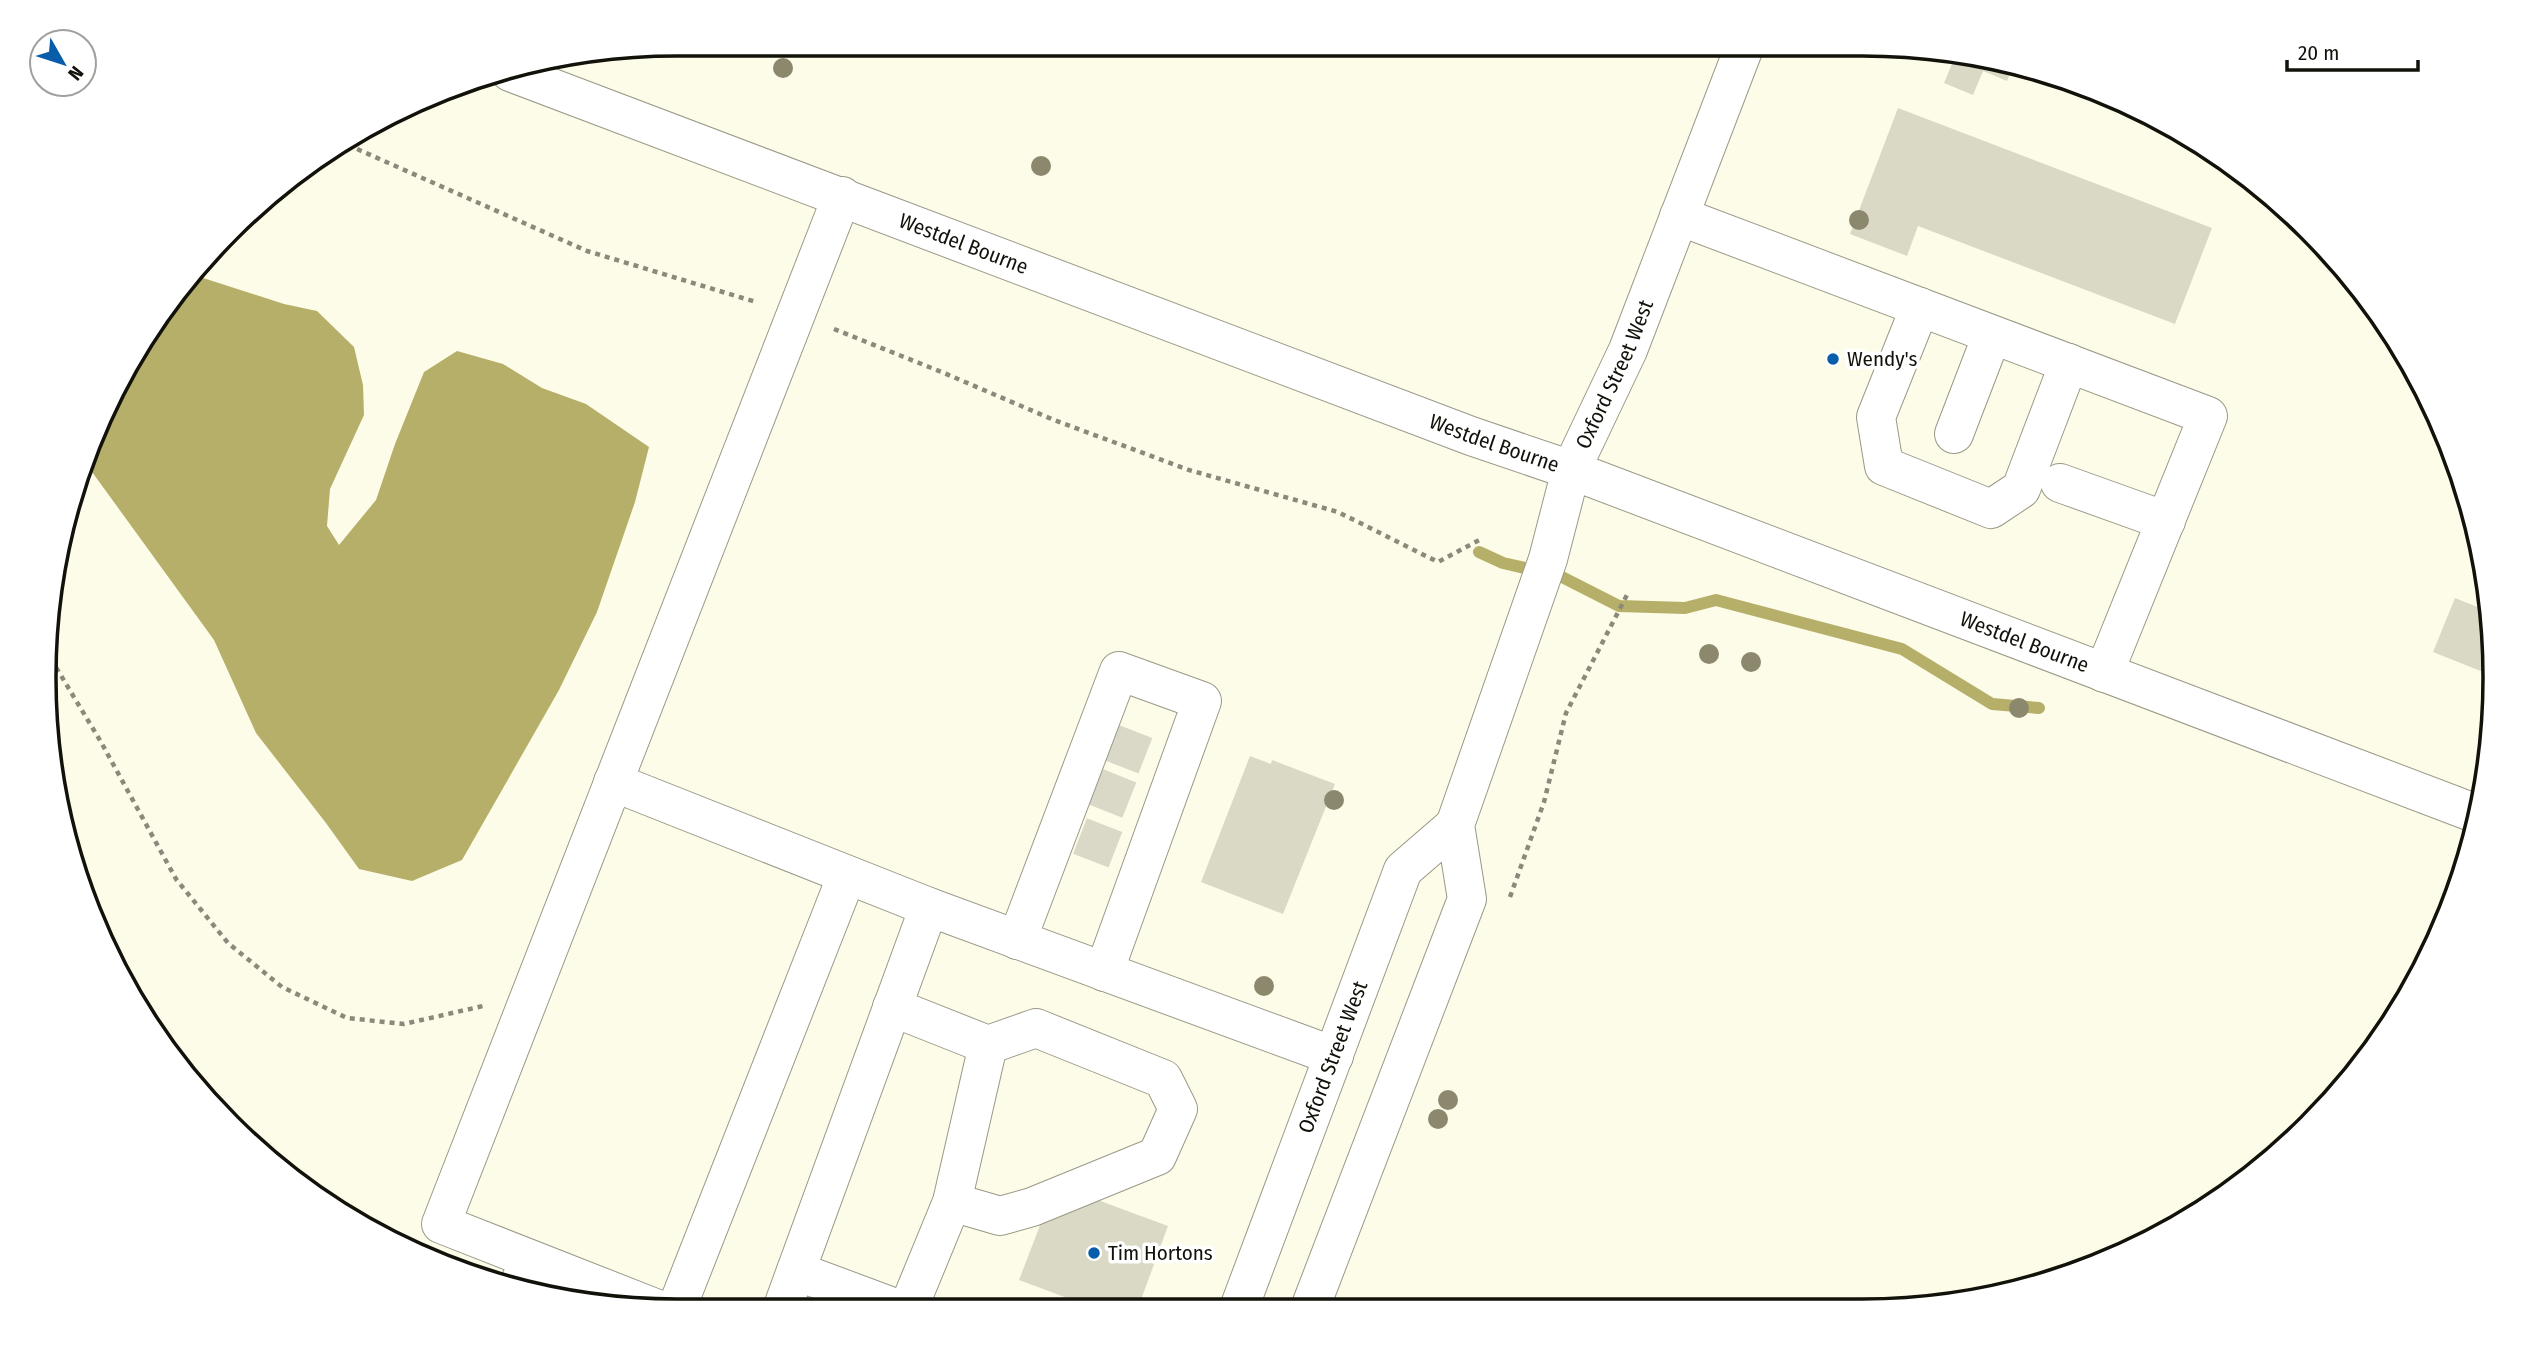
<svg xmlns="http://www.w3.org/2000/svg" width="2539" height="1355" font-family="'Fira Sans Condensed',sans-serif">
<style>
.water{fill:#b6af6a}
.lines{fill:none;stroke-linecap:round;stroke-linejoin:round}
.stream{stroke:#b6af6a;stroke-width:12}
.building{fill:#dad9c6}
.minor-tunnel{stroke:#dad9c7;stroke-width:38;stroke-dasharray:38 19;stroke-linecap:butt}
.minor-casing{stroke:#9a9987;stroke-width:40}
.major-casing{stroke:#9a9987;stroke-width:40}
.path{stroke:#8a897b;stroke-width:4.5;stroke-dasharray:5 5;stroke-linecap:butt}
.minor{stroke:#fff;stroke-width:38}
.major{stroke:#fff;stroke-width:38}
.tree{fill:#8b886e}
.poi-dot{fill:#085dab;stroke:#fff;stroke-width:2.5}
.labels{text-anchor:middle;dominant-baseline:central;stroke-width:7;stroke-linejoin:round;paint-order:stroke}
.street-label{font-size:21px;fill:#12120b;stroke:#fff}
.poi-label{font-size:21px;fill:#12120b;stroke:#fff;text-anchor:start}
.rim{fill:none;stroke:#12120b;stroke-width:3.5}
</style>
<rect width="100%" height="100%" fill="#fdfce8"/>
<!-- water -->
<path class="water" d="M197,276L284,304L317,311L354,347L363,385L364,415L330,489L327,526L339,545L376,500L395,444L424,372L457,351L503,364L542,388L586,404L649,447L635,502L597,612L559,690L462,860L412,881L359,869L326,823L256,733L214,640L87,465L150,326Z"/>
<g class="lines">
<!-- stream -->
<path class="stream" d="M1479,552L1503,563L1560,576L1619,606L1685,608L1716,600L1902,649L1992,704L2039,708"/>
</g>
<!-- building -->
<path class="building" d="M1956,54L2014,63L2007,81L1983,71L1973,95L1944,83Z
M1898,108L2212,228L2175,324L1918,226L1907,256L1850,234Z
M2455,598L2490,612L2494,636L2493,676L2433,652Z
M1250,756L1271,764L1272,760L1335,784L1283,914L1201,882Z
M1095,1199L1168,1226L1138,1308H1094L1019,1280L1042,1220Z"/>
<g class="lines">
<!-- minor-tunnel -->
<path class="minor-tunnel" d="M1110,742L1151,758
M1094,786L1134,802
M1080,836L1116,850"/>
<defs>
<g id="minor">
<path d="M1679,216L2208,416L2104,673"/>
<path d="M1920,307L1876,417L1884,466L1991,509L2021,489L2069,363"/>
<path d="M1954,434L1992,335"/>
<path id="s1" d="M1571,470L2477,814"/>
<path d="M2060,483L2166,521"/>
<path d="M613,782L929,907"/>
<path d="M1017,940L1119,671L1202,701L1104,972"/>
<path d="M892,1007L988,1045L1036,1028L1163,1079L1178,1109L1157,1156L1032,1207L1000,1216L952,1202"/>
<path d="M796,1271L898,1309"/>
<path d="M517,1290L529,1259"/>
<path d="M782,1309L929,907L1334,1056"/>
<path d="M908,1309L952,1202L988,1045"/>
<path d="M660,1310L441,1224L842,196"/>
<path d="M676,1310L847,875"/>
</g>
<g id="major">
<path id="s2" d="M510,72L1471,436L1571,470"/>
<path id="s3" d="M1239,1308L1403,870L1455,825"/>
<path id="s4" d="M1310,1308L1467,899L1455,825L1548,559L1571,470L1628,350L1745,45"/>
</g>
</defs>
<!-- minor casing -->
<use href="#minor" class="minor-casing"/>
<!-- major casing -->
<use href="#major" class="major-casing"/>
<!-- path -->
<path class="path" d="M348,145L587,251L756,302
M834,329L944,373L1054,420L1189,470L1338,512L1438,562L1483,538
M51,659L101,742L176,879L228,943L282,987L347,1018L404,1024L483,1006
M1510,897L1544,802L1566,713L1629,591"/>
<!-- minor -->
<use href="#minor" class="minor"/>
<!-- major -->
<use href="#major" class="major"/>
</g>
<!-- trees -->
<g class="tree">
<circle cx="783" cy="68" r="10"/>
<circle cx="1041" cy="166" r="10"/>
<circle cx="1859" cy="220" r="10"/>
<circle cx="1709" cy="654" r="10"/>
<circle cx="1751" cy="662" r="10"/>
<circle cx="2019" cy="708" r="10"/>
<circle cx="1334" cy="800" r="10"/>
<circle cx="1264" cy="986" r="10"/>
<circle cx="1448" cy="1100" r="10"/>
<circle cx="1438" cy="1119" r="10"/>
</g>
<!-- markers -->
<g class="poi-dot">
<circle cx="1833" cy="359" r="7"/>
<circle cx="1094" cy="1253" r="7"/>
</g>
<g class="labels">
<!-- street labels -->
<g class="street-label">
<text stroke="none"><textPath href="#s2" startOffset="485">Westdel Bourne</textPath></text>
<text stroke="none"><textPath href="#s4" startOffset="992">Oxford Street West</textPath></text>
<text stroke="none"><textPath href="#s2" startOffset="1052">Westdel Bourne</textPath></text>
<text stroke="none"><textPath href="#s1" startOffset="485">Westdel Bourne</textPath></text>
<text stroke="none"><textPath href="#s3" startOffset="268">Oxford Street West</textPath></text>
</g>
<!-- poi labels -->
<g class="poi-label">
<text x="1847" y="359">Wendy's</text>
<text x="1108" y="1253">Tim Hortons</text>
</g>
</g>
<!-- crop -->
<path d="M0 0H2539V1355H0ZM677 56H1862A621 621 0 0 1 2483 677V678A621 621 0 0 1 1862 1299H677A621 621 0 0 1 56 678V677A621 621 0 0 1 677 56Z" fill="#fff" fill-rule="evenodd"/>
<path class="rim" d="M677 56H1862A621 621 0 0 1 2483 677V678A621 621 0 0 1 1862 1299H677A621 621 0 0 1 56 678V677A621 621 0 0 1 677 56Z"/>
<!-- north arrow -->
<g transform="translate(63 63) rotate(129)"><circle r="33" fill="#ffffff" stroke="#a0a09d" stroke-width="2"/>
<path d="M0-5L12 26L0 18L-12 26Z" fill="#085dab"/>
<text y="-10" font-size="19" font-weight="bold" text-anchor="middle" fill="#12120b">N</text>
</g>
<!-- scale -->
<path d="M2287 60v10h131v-10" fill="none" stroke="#12120b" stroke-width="3.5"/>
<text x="2298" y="60" font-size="21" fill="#12120b" stroke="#ffffff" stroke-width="5" paint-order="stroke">20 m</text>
</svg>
